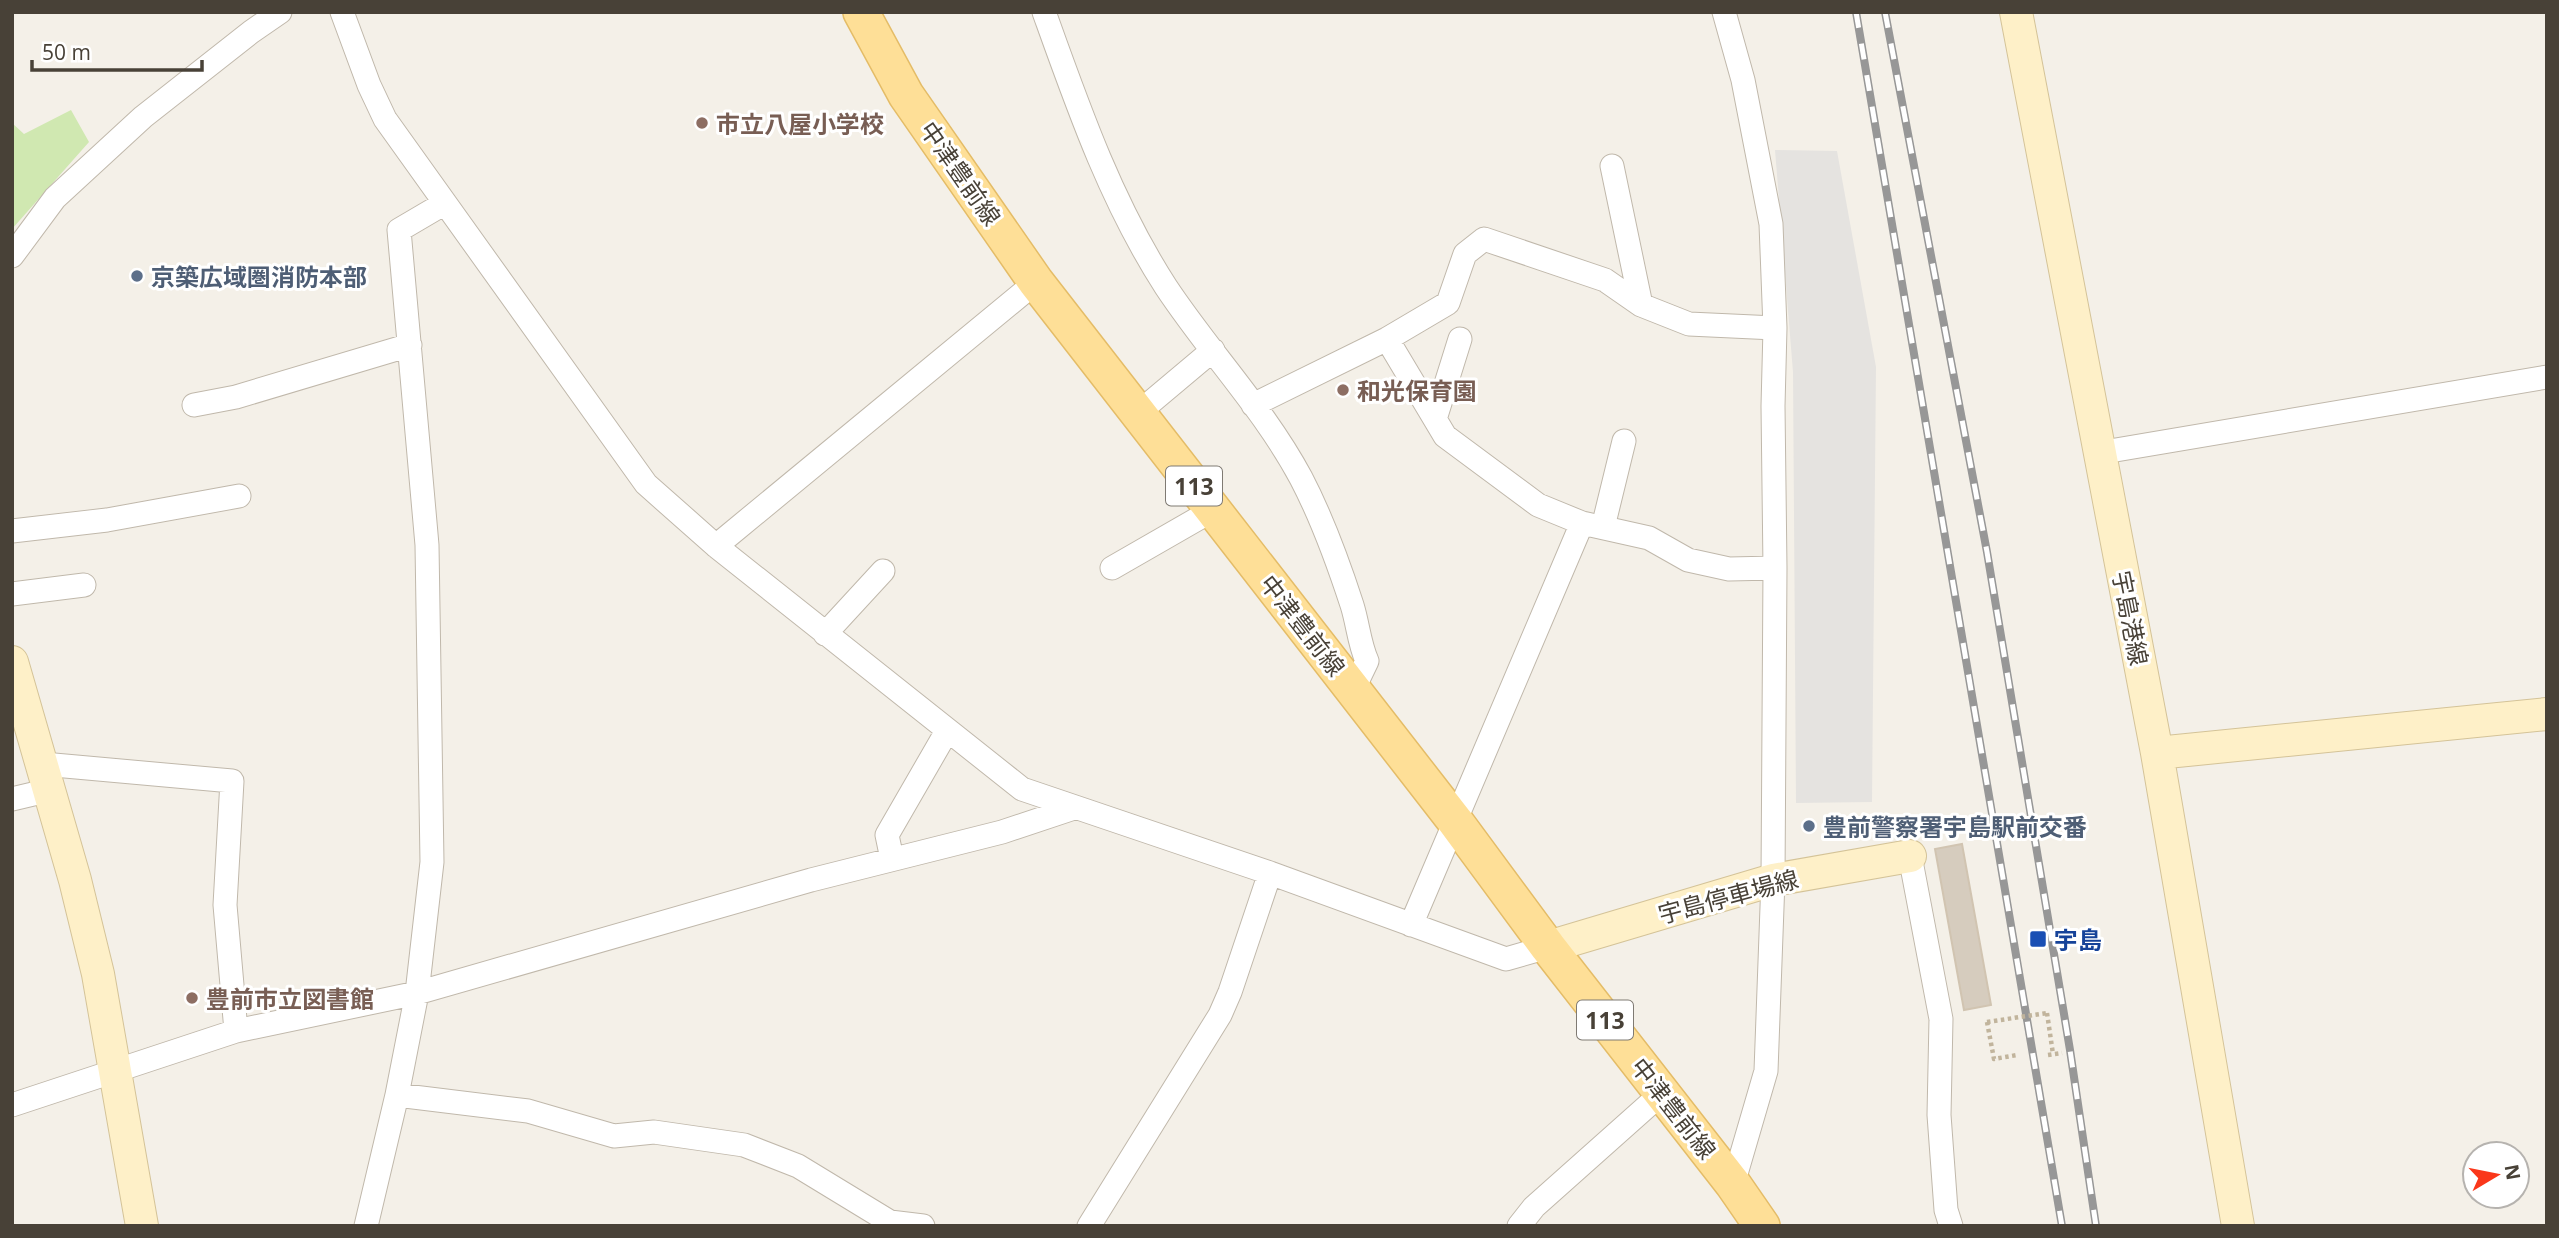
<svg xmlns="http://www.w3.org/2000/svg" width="2559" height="1238" font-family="'Open Sans','Noto Sans JP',sans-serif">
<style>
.green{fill:#d0e8b1}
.parking{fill:#e5e3e0}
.building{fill:#d6ccbe;stroke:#d1c4b1;stroke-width:2}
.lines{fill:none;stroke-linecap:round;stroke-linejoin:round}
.street-casing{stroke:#c0b8ab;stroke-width:25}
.secondary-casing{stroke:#d4c398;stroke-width:34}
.primary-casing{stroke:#e4bc67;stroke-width:38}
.path{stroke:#c1b49c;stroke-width:4.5;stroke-dasharray:3.5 3.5;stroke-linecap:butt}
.street{stroke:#fff;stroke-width:23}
.secondary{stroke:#fef0c8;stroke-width:32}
.primary{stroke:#fedf97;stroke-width:35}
.rail-casing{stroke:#979797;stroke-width:8}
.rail{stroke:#fff;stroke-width:5;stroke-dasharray:16;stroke-linecap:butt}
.path-bridge{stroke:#c1b49c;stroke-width:4.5;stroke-dasharray:3.5 3.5;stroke-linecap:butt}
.education-dot{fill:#8d6e63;stroke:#fff;stroke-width:2.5}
.service-dot{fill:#5c6f8a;stroke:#fff;stroke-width:2.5}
.transit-dot{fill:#1a4fb4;stroke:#fff;stroke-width:2.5}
.labels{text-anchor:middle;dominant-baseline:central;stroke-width:6;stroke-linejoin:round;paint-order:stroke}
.shield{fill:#fff;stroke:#7f7a73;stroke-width:2}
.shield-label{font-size:23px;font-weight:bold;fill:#484137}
.education-label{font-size:24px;font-weight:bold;fill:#785e54;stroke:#fff;text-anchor:start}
.street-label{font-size:24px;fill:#484137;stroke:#fff}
.service-label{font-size:24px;font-weight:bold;fill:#4e5e75;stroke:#fff;text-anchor:start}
.transit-label{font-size:24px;font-weight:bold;fill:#164399;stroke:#fff;text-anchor:start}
</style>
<rect width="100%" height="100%" fill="#f4f0e8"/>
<!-- green -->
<path class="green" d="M71,110L89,142L12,229V123L24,134Z"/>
<!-- parking -->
<path class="parking" d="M1775,150L1837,151L1876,367L1872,802L1796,803L1793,372Z"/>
<!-- building -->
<path class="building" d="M1962,844L1991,1005L1964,1010L1935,849Z"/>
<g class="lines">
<defs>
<path id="street" d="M342,12L369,85L385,119L646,484L716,546L1022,789L1270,873L1506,959L1548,947
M1044,12C1078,107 1111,202 1166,287C1209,352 1264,409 1301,478C1322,518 1338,562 1352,605C1358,624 1359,643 1367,661L1353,690
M1724,12L1743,80L1771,224L1775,328L1773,406L1775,568L1773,880L1766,1071L1733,1184
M1612,166L1641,305
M12,256L55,198L143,117L251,32L280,12
M1387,339L1445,436L1538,505L1582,523L1649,538L1688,560L1729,569L1775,568
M194,405L236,397L410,345
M1253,405L1387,339L1448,303L1465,254L1484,239L1605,280L1641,305L1689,324L1775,328
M1138,413L1213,350
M1435,419L1460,339
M2098,453L2547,377
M1603,527L1624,441
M12,531L107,520L239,496
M716,546L1036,282
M1112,568L1213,510
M12,594L84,585
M825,634L883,571
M43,764L232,781L225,905L236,1031
M12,799L50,790
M1910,856L1941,1019L1939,1115L1946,1210L1951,1226
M892,859L887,835L947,731
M1411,925L1582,523
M397,1095L528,1111L614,1136L654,1132L744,1145L798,1166L890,1222L923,1226
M12,1105L236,1031L417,993L811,880L1002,832L1074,808
M366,1226L397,1095L417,993L432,862L427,545L399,230L445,203
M1089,1226L1220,1015L1230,992L1270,873
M1519,1226L1534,1207L1662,1093"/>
<path id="secondary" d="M2016,12L2157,753L2238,1226
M12,662L75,880L98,974L142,1226
M2157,753L2547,714
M1548,947L1773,880L1910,856"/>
<path id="primary" d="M861,12L906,95L1036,282L1455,821L1548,947L1733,1184L1762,1226"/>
</defs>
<!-- street casing -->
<use href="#street" class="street-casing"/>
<!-- secondary casing -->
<use href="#secondary" class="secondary-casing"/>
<!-- primary casing -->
<use href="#primary" class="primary-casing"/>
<!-- path -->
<path class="path" d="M2047,1013L2053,1054
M1987,1022L1994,1059L2017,1055
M2048,1055L2062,1053"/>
<!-- street -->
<use href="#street" class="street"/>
<!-- secondary -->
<use href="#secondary" class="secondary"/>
<!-- primary -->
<use href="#primary" class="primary"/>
<defs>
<path id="rail" d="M1856,12L2062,1226
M1885,12L1987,552L2070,1050L2096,1226"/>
</defs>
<!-- rail casing -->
<use href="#rail" class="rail-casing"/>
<!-- rail -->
<use href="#rail" class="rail"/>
<!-- path-bridge -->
<path class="path-bridge" d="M1987,1022L2047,1013"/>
</g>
<!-- markers -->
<g class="education-dot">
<circle cx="702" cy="123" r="7"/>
<circle cx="1343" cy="390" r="7"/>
<circle cx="192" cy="998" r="7"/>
</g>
<g class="service-dot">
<circle cx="137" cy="276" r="7"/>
<circle cx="1809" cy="826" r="7"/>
</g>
<rect class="transit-dot" x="2029" y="930" width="18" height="18" rx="3.5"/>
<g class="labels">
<!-- shield labels -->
<g class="shield">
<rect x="1166" y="466.5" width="56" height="39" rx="5"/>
<rect x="1577" y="1000.5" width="56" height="39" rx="5"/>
</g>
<g class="shield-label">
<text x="1194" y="486">113</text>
<text x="1605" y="1020">113</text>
</g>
<!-- education labels -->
<g class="education-label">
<text x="716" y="123">市立八屋小学校</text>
<text x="1357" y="390">和光保育園</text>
<text x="206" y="998">豊前市立図書館</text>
</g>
<!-- street labels -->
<g class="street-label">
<text transform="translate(961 173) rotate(55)">中津豊前線</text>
<text transform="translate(2131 618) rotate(79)">宇島港線</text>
<text transform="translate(1303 625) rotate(52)">中津豊前線</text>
<text transform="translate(1728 896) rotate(-15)">宇島停車場線</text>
<text transform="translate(1674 1108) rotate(52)">中津豊前線</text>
</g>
<!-- service labels -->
<g class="service-label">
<text x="151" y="276">京築広域圏消防本部</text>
<text x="1823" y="826">豊前警察署宇島駅前交番</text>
</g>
<!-- transit labels -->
<g class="transit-label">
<text x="2054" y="939">宇島</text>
</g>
</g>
<!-- border -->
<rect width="2559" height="1238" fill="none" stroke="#484137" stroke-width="28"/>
<!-- north arrow -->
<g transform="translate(2496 1175) rotate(80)"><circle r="33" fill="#ffffff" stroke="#b6b3af" stroke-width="2"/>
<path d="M0-5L12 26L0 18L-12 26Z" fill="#fa371a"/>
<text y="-10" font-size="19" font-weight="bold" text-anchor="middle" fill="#484137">N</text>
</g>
<!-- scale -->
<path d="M32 60v10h170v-10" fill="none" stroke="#484137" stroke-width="3.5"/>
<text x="42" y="60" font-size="21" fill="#484137" stroke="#ffffff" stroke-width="5" paint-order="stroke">50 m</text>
</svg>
